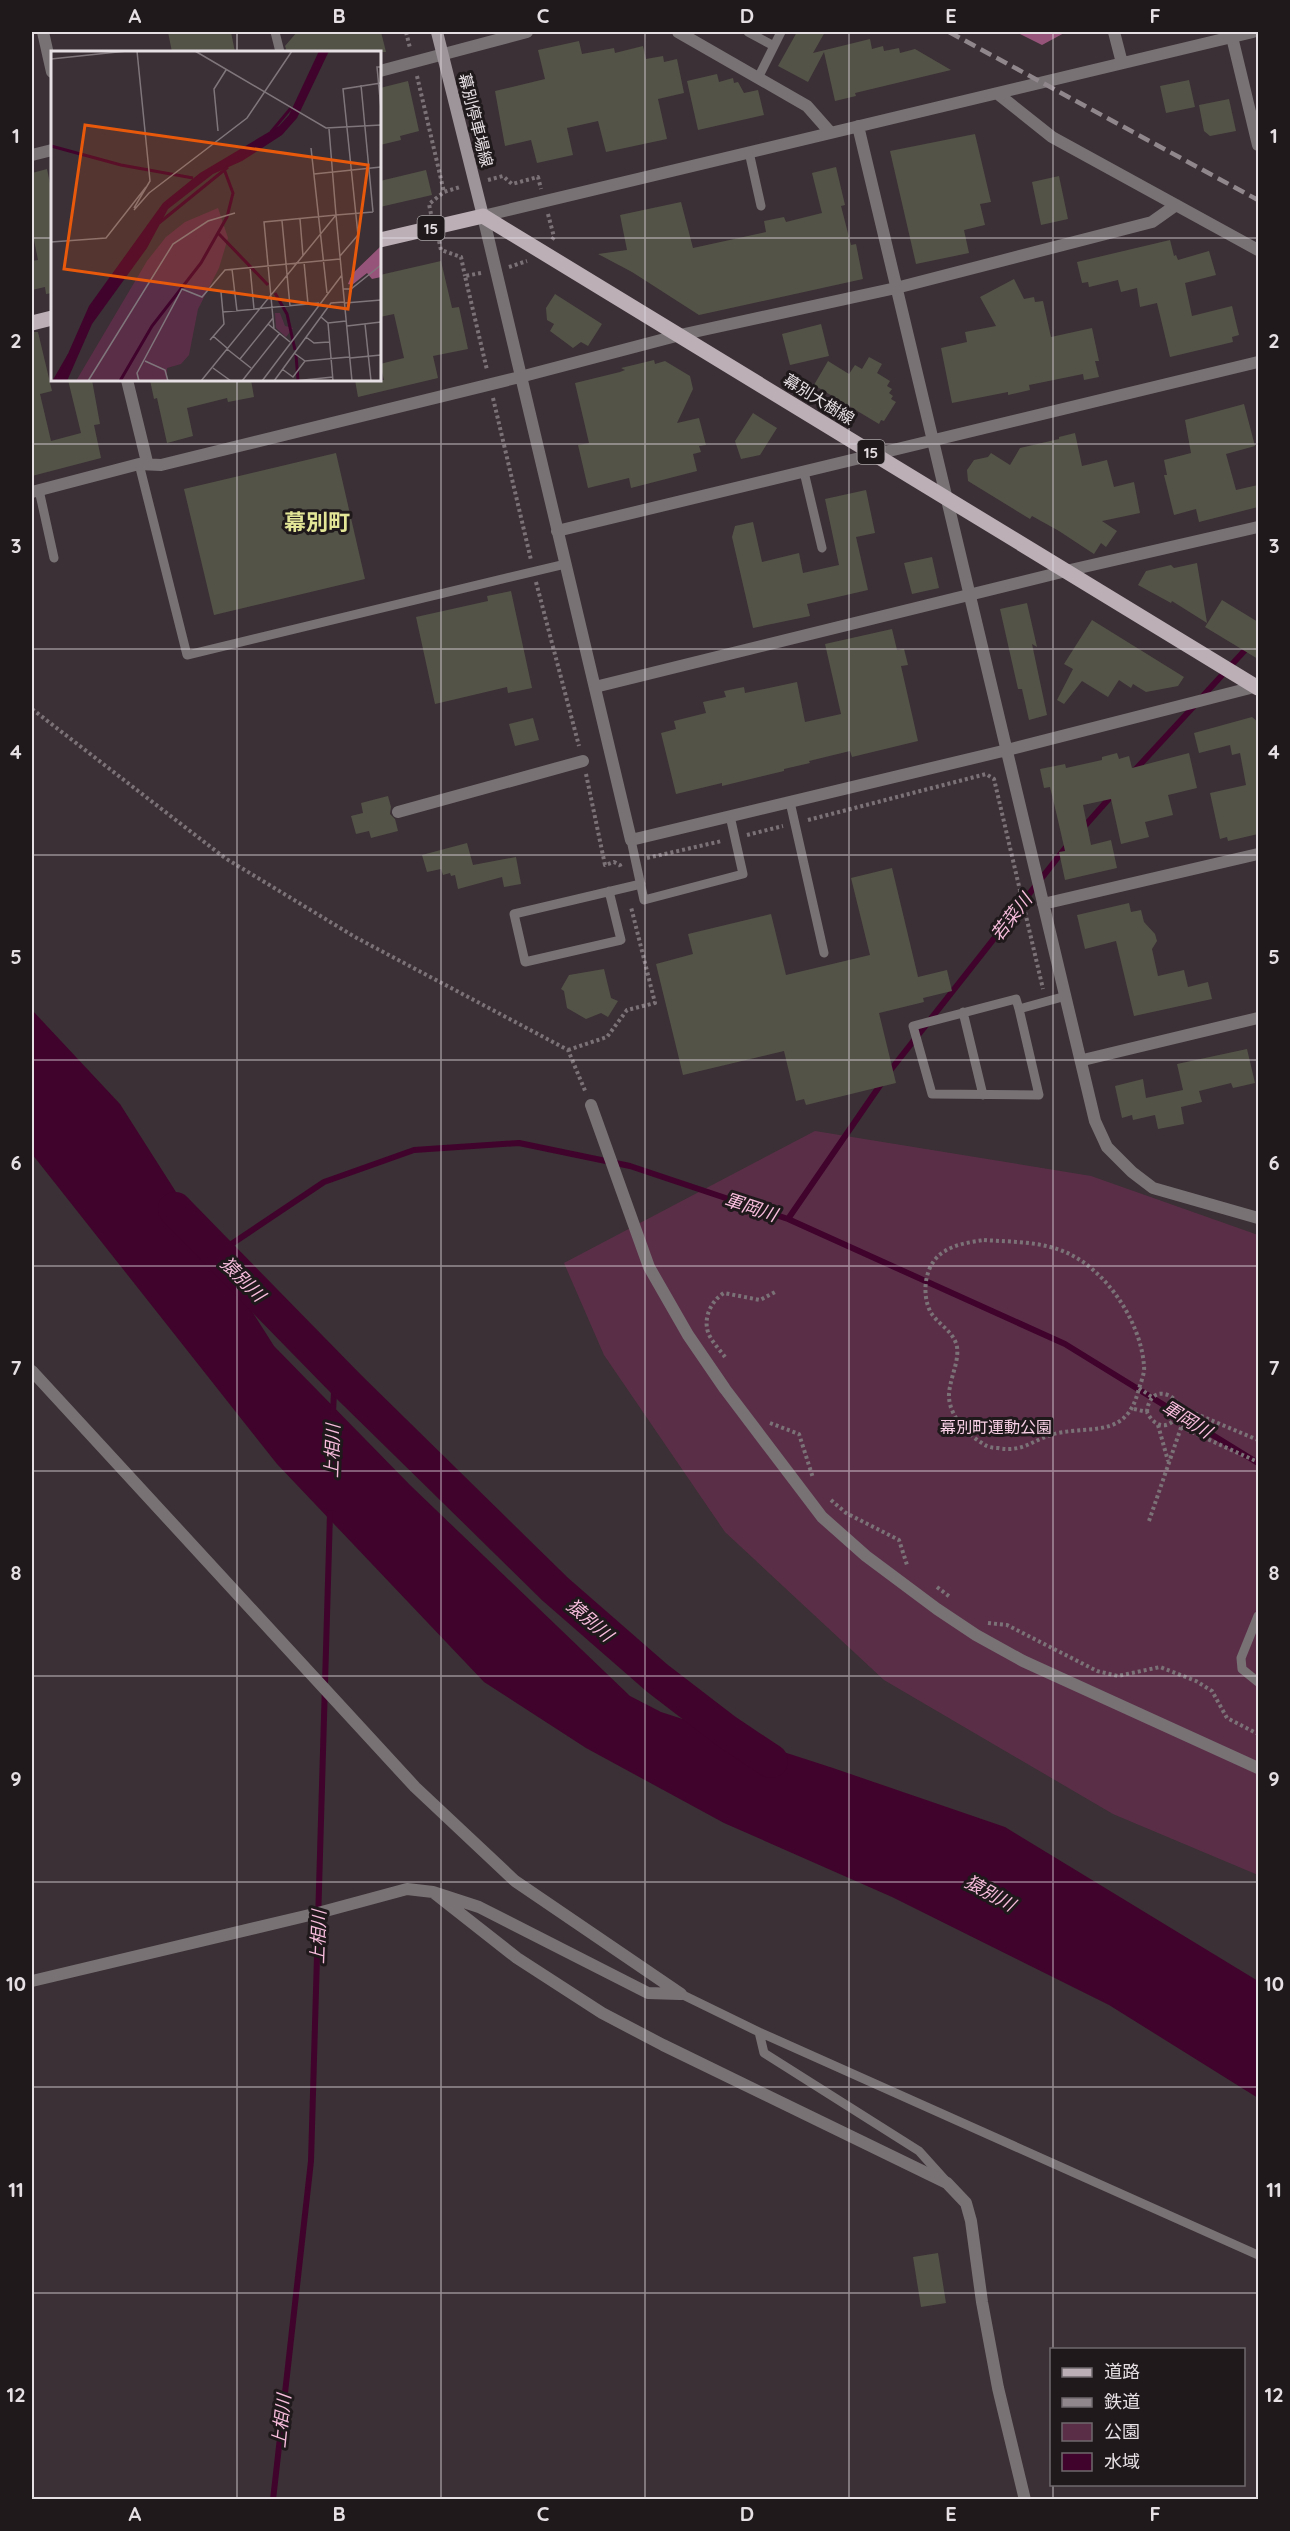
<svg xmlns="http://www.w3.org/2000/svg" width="1290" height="2531" font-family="Quicksand,'Noto Sans JP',sans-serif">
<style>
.green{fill:#5b2e48}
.forest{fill:#97547a}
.water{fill:#40032c}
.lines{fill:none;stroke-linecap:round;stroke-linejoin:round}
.stream{stroke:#40032c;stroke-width:6}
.river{stroke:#40032c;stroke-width:34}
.building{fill:#535348}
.path{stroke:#7b7277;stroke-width:4;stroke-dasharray:3 3;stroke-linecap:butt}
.service{stroke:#787275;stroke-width:9}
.pedestrian{stroke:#787275;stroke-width:12}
.minor{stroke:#787275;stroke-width:12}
.secondary{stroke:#9e959a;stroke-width:12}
.primary{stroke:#bcb0b6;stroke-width:15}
.rail{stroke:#90878c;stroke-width:4.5;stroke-dasharray:12 6;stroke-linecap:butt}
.grid{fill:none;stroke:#e6dfe3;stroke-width:1.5;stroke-opacity:0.55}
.labels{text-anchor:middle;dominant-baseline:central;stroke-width:6;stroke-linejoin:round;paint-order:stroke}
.shield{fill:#1f191c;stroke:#aaa4a7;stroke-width:1.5}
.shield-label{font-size:15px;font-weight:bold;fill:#e6dfe3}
.street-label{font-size:16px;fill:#e6dfe3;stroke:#1f191c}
.park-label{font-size:16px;fill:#f7cfe4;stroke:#1f191c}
.water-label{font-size:18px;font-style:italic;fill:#f8bddc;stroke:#1f191c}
.district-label{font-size:22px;font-weight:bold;fill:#e3e697;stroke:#1f191c}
.inset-river{fill:none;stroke:#40032c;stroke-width:3}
.inset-road{fill:none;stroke:#7f767b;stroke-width:1.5}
.view{fill:#e8590c;fill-opacity:0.15;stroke:#e8590c;stroke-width:3}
.inset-edge{fill:none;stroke:#e6dfe3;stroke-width:3}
.neatline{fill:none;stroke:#e6dfe3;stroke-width:2}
.grid-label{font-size:20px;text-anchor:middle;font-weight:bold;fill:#e6dfe3}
</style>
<rect width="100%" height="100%" fill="#3b3035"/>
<!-- green -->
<path class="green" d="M815,1131L1091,1176L1258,1235V1875L1113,1814L884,1680L725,1532L604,1355L564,1263Z"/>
<!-- forest -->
<path class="forest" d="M1016,32H1066L1042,45Z"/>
<!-- water -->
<path class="water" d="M32,1010L120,1104L274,1346L410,1485L630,1696L661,1712L833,1768L1005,1827L1258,1981V2098L1109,2005L892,1897L724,1823L586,1748L484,1682L277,1464L32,1154Z"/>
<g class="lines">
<!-- stream -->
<path class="stream" d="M1202,697L1258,636
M1135,770L1195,705
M1083,828L1114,793
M889,1072L1070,842
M788,1219L883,1081
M218,1253L324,1182L414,1150L519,1143L630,1166L788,1219L1065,1344L1258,1463
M333,1412L335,1373
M273,2500L311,2161L330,1513"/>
<!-- river -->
<path class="river" d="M175,1209L349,1387L555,1589L657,1678L726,1731L771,1761"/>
</g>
<!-- building -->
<path class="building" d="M168,32H231L235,52H172Z
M297,32H381L386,52H287L285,46Z
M797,32H825L813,53L870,39L872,49L883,46L884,51L899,48L900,53L915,49L951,70L855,93L856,96L835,101L824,52L808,82L778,66Z
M579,41L582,54L614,48L615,53L643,46L646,59L663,56L664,62L677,59L684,93L658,99L667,139L606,152L598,121L567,128L573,155L537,163L531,140L505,146L495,91L545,79L538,50Z
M717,74L719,82L733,78L734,83L738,82L744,93L758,90L764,115L698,130L687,81Z
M1189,80L1195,107L1166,113L1160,86Z
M408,81L419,131L400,136L401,140L380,145V88Z
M1229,99L1236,131L1210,136L1204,131L1199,105Z
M975,134L991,202L980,204L985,225L964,230L969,253L916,264L890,151Z
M836,167L845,205L841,206L851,245L856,244L863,279L699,315L632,272L598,254L627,250L620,215L681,202L693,248L766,232L764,221L784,217L786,222L822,213L812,173Z
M47,169L52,193V293L46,294L45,287L32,290V261L38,260L32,230V173Z
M426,170L432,195L380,207V181Z
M1059,176L1068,219L1041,225L1032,182Z
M1170,240L1174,256L1176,255L1178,260L1209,251L1216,275L1185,283L1192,316L1232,306L1239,335L1232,337L1233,342L1170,357L1157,303L1140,307L1137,288L1121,292L1118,280L1089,287L1088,282L1082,283L1077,262Z
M441,261L452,308L459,307L468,349L433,356L438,378L358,397L355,380H384L380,364L404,358L394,314L380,317V275Z
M1014,279L1024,299L1034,297L1035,302L1043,301L1051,337L1092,328L1099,361H1095L1099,377L1084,380L1083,374L1029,385L1030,390L1008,395V392L952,403L941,348L967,342L965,332L996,326L980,297Z
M555,294L602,324L588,346L581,342L573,348L550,331L554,324L547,320L546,308Z
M821,324L829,356L790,365L782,334Z
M32,332H38L52,391L40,394L51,441L81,433L68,380H92L100,424L94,425L101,458L32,476Z
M869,357L882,364L877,373L890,381L887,386L892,389L889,393L893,396L891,399L896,402L884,421L881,420L879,424L814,385L828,361L849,374L855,365L862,369Z
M654,360L655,364L665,361L690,376L693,389L677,423L699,418L706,445L699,446L701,452L693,454L697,471L631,488L629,478L588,488L578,445L589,443L575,383L620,372L625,370L621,368Z
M150,380H251L254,397L228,402L227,398L187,408L193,436L167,443L157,398L154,399Z
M1244,404L1255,446L1226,454L1236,490L1258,485V507L1199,522L1196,509L1174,515L1164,475H1167L1164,460L1191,453L1185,420Z
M753,413L777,428L760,455L741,459L735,441Z
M1075,433L1082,466L1107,460L1114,487L1134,482L1140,513L1102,521L1117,531L1106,547L1101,543L1094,554L1059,531L1032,516L1030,519L968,481L967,470L974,460L988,457L991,453L1010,465L1020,448L1059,439V437Z
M336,453L365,579L214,615L184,489Z
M866,490L875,533L856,537L868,590L807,604L810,616L753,628L732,537L735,526L753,522L762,562L799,553L803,573L839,565L825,499Z
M932,557L939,588L912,594L904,563Z
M1197,563L1207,623L1172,601L1171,603L1138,585L1146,571L1171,565L1174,568Z
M511,591L532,688L508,693L507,687L435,704L416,617L488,601L487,596Z
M1222,600L1258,622V659L1205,627Z
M1027,603L1037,647L1032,644L1047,715L1029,720L1022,689H1018L1000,609Z
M1092,620L1184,677L1178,686L1146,692L1133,684L1131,688L1119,680L1108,697L1082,681L1064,704L1057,700L1073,669L1064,664Z
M892,629L897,650L904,649L908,665L901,666L918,741L852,757L850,751L809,761L810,763L784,769V771L722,786V783L676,794L661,733L676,729L674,721L706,713L703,702L726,697L724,691L744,687L745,693L797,682L805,722L841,714L825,644Z
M1252,717L1258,722V834L1228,841L1227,837L1220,839L1210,793L1246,785L1240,753L1232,755L1230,745L1199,753L1194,733Z
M533,718L539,740L515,746L509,724Z
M1117,753L1119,759L1129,756L1132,768L1189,753L1197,788L1168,795L1173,815L1145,822L1149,837L1121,844L1111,799L1083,805L1091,845L1111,840L1117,868L1065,880L1059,852L1065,851L1057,816L1050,787L1044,788L1040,769L1065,764L1066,768L1102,760V757Z
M388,796L391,807L390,814L395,819L398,831L371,838L369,831L356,834L351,816L363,813L361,803Z
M467,843L473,865L516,857L521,884L504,887L502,877L458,889L455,875L451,876L450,873L443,875L441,869L427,872L422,855Z
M892,868L918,977L947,970L952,991L923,998L924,1002L879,1013L896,1083L806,1105L804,1099L796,1101L784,1051L683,1075L656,964L693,954L688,934L771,914L786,975L870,955L851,878Z
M1129,903L1131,912L1141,910L1144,922L1155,934L1157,941L1152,949L1158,976L1184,970L1188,987L1208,982L1212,999L1134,1016L1116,941L1085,949L1077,915Z
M604,969L611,998L618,1001L608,1017L601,1013L586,1019L567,1008L564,991L561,989L569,975Z
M1247,1049L1255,1083L1233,1088L1231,1083L1199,1091L1202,1102L1181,1107L1184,1124L1158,1129L1155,1115L1133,1120L1132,1115L1122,1118L1115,1086L1143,1079L1146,1098L1183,1090L1177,1064Z
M938,2253L946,2303L921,2307L913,2257Z"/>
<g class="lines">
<!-- path -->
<path class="path" d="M406,32L410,48
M417,76L444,192
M488,180L503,176L512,184L538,177L541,189
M431,214L429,204L444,192L460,187
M548,214L554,237L551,241
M439,241L441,250L461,257L465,276
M509,267L527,261
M481,273L465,276L487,370
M493,398L531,560
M536,582L579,746
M32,709L225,858L355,937L568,1050L586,1093
M586,774L605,865L614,862L620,865L621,868
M808,820L986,774L994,779L1043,989
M747,835L783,826
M647,858L722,841
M568,1050L607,1037L627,1010L655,1003L631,907
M984,1240C1011,1242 1039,1241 1065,1252C1106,1269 1141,1322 1144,1366C1145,1374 1140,1384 1138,1392C1126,1437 1093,1426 1058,1433C1034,1438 1025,1453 998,1448C993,1448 988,1447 985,1445C965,1433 944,1411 950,1387C952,1374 959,1360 957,1347C954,1331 937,1324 930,1311C921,1292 925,1262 945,1251C956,1244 971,1242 984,1240Z
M725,1357C720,1350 711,1341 708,1332C703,1317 712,1300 724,1293L760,1300L777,1291
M1139,1388L1152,1397
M1134,1409L1147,1412C1152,1423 1164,1431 1174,1420C1193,1401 1150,1376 1147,1412
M770,1423L799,1434L813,1478
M1158,1425L1168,1461
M1181,1427L1258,1462
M831,1500L846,1513L899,1540L907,1565
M1149,1521L1187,1410L1258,1440
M937,1587L950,1597
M988,1623L1007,1625L1097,1671L1118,1676L1160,1667L1196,1681L1212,1691L1227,1718L1258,1734"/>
<!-- service -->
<path class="service" d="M275,32L280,52
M748,32L774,46
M758,78L781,32
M749,152L761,206
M139,464L187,655L565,564
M804,472L822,548
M39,490L54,558
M790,802L824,953
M631,840L644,900L743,874L730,816
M609,891L621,940L525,962L514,914L641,884
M1019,1009L1016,999L913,1026L932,1094L1039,1095L1019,1009L1066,996
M963,1012L983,1095
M1258,1616L1241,1658L1242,1669L1258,1682
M681,1994L759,2032L1258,2255
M759,2032L764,2053L919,2151L946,2181"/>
<!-- pedestrian -->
<path class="pedestrian" d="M398,812L583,761"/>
<!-- minor -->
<path class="minor" d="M43,32L52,72
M678,32L807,106L830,132
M1114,32L1122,63
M1253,32L483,216L631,840L1007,750L1258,686
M1232,37L1258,145
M380,71L527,32
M998,94L1052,137L1258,250
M858,126L1095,1121L1107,1147L1132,1172L1153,1188L1258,1218
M32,155L52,150
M127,380L147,462
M32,492L139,464L161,465L520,377L680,335L896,288L1152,222L1176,205
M557,531L1258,362
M595,687L1066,571L1258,527
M1043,904L1258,854
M1083,1060L1258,1018
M591,1105L649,1267L688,1335L725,1389L822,1517L866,1556L937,1609L976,1635L1023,1661L1258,1768
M32,1371L415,1787L515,1881L681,1994
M433,1892L517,1958L602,2013L663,2045L947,2183L966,2203L971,2221L982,2302L998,2388L1025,2500
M32,1981L318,1913L407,1889L433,1892L479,1907L648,1993L680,1994"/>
<!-- secondary -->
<path class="secondary" d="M437,32L483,216"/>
<!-- primary -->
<path class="primary" d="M380,240L483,216L1258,688
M32,323L52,318"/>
<!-- rail -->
<path class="rail" d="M949,32L1258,200"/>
</g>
<!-- grid -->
<path class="grid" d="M237,32V52M441,32V2500M645,32V2500M849,32V2500M1053,32V2350M32,238H52M380,238H1258M237,380V2500M32,444H1258M32,649H1258M32,855H1258M32,1060H1258M32,1266H1258M32,1471H1258M32,1676H1258M32,1882H1258M32,2087H1258M32,2293H1258M1053,2484V2500"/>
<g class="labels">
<!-- shield labels -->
<g class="shield">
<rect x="417.5" y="216" width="27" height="24" rx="4.5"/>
<rect x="857.5" y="440" width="27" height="24" rx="4.5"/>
</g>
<g class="shield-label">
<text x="431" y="228">15</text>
<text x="871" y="452">15</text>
</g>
<!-- street labels -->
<g class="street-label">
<text transform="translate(476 120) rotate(76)">幕別停車場線</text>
<text transform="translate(819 399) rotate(32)">幕別大樹線</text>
</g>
<!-- park labels -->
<g class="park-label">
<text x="996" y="1427">幕別町運動公園</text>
</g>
<!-- water labels -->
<g class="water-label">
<text transform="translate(1011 917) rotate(-52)">若菜川</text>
<text transform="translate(751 1207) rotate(18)">軍岡川</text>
<text transform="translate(243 1279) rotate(45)">猿別川</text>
<text transform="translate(1187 1419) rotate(32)">軍岡川</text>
<text transform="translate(332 1451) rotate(-88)">上相川</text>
<text transform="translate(590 1620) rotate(41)">猿別川</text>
<text transform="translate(990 1893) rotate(29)">猿別川</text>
<text transform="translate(318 1937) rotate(-88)">上相川</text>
<text transform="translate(281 2421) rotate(-84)">上相川</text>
</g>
<!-- district labels -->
<g class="district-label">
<text x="317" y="522">幕別町</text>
</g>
</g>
<!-- overview -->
<g transform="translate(51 51)">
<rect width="330" height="330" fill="#3b3035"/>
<path d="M167,157L177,187L168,217L147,258L138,304L130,313L116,317V330H25L96,210L115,186L134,171ZM224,262H229L234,275L242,277L235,286L225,277Z" fill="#5b2e48"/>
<path d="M330,195V226L321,228L316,222L301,234L297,233L301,223Z" fill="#97547a"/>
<path d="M268,0H278L246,67L231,84L191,110L162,123L117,158L96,197L41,273L16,330H5L38,255L112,152L149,122L228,75L238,64Z" fill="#40032c"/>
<path class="inset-river" d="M220,81L240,57M0,95L70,114L142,127M108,172L177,116M168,183L217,234M224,242L236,263L244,299M245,304L247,329M3,330L18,304M69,330L101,275L150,212L176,166L182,142L173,118"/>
<path class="inset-road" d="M144,0L275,77L330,74M0,8L76,0M330,16H326L330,58M310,34L322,161M167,80L163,38L175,19M260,97L276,242M263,123L330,116M83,157L99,130L86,0M83,159L98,142L196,67L241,0M285,164L322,161M249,168L252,205M231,170L239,255M0,191L55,187L95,136M289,205L307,184L292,38L330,32M253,211L257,253M199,216L203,258M181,218L186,260M292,238H300L330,214M294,252L330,249M172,261L268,252M270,266L277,272L295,270M277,272L282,330M217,273L239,291M314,273L320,330M296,275L330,271M223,278L213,171L285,164L301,330M162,285L176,297M255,286L263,292L278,291M159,289L173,273L170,241L183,240M176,298L200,317M243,302L254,310L298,306M299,307L330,304M189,308L222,267M94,310L114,319L117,330M162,317L180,330M231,318L242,326L254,310M37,330L122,193L157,170L184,162M88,330L86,322L131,238L151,246L174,219L289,208M150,330L285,164L278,78M191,330L229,282M211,330L291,224M223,330L280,252L293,251M243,330L282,326"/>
<path class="view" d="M34,74L317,114L297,258L13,218Z"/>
<rect width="330" height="330" class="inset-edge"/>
</g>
<!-- border -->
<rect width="1290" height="2531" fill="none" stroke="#1f191c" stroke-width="66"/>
<!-- legend -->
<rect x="1050" y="2348" width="195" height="138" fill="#1f191c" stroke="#6f686c" stroke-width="1.5"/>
<rect x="1062" y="2368" width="30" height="9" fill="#bcb0b6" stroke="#6f686c" stroke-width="1.5"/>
<text x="1104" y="2378" font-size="18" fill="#e6dfe3">道路</text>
<rect x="1062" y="2398" width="30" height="9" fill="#90878c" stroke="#6f686c" stroke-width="1.5"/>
<text x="1104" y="2408" font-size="18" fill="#e6dfe3">鉄道</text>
<rect x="1062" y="2423" width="30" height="18" fill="#5b2e48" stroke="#6f686c" stroke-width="1.5"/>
<text x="1104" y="2438" font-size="18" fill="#e6dfe3">公園</text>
<rect x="1062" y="2453" width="30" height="18" fill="#40032c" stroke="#6f686c" stroke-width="1.5"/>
<text x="1104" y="2468" font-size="18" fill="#e6dfe3">水域</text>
<rect x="33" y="33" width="1224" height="2465" class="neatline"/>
<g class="grid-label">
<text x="135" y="23">A</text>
<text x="339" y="23">B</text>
<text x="543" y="23">C</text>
<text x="747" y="23">D</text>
<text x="951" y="23">E</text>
<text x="1155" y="23">F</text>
<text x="16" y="143">1</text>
<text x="1274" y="143">1</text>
<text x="16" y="348">2</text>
<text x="1274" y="348">2</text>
<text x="16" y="553">3</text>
<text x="1274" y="553">3</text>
<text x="16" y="759">4</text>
<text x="1274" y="759">4</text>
<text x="16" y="964">5</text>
<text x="1274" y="964">5</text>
<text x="16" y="1170">6</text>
<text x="1274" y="1170">6</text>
<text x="16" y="1375">7</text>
<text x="1274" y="1375">7</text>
<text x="16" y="1580">8</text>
<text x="1274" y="1580">8</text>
<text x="16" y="1786">9</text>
<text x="1274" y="1786">9</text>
<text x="16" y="1991">10</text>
<text x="1274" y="1991">10</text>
<text x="16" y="2197">11</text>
<text x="1274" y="2197">11</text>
<text x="16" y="2402">12</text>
<text x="1274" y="2402">12</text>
<text x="135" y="2521">A</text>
<text x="339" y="2521">B</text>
<text x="543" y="2521">C</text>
<text x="747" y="2521">D</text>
<text x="951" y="2521">E</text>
<text x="1155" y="2521">F</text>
</g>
</svg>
